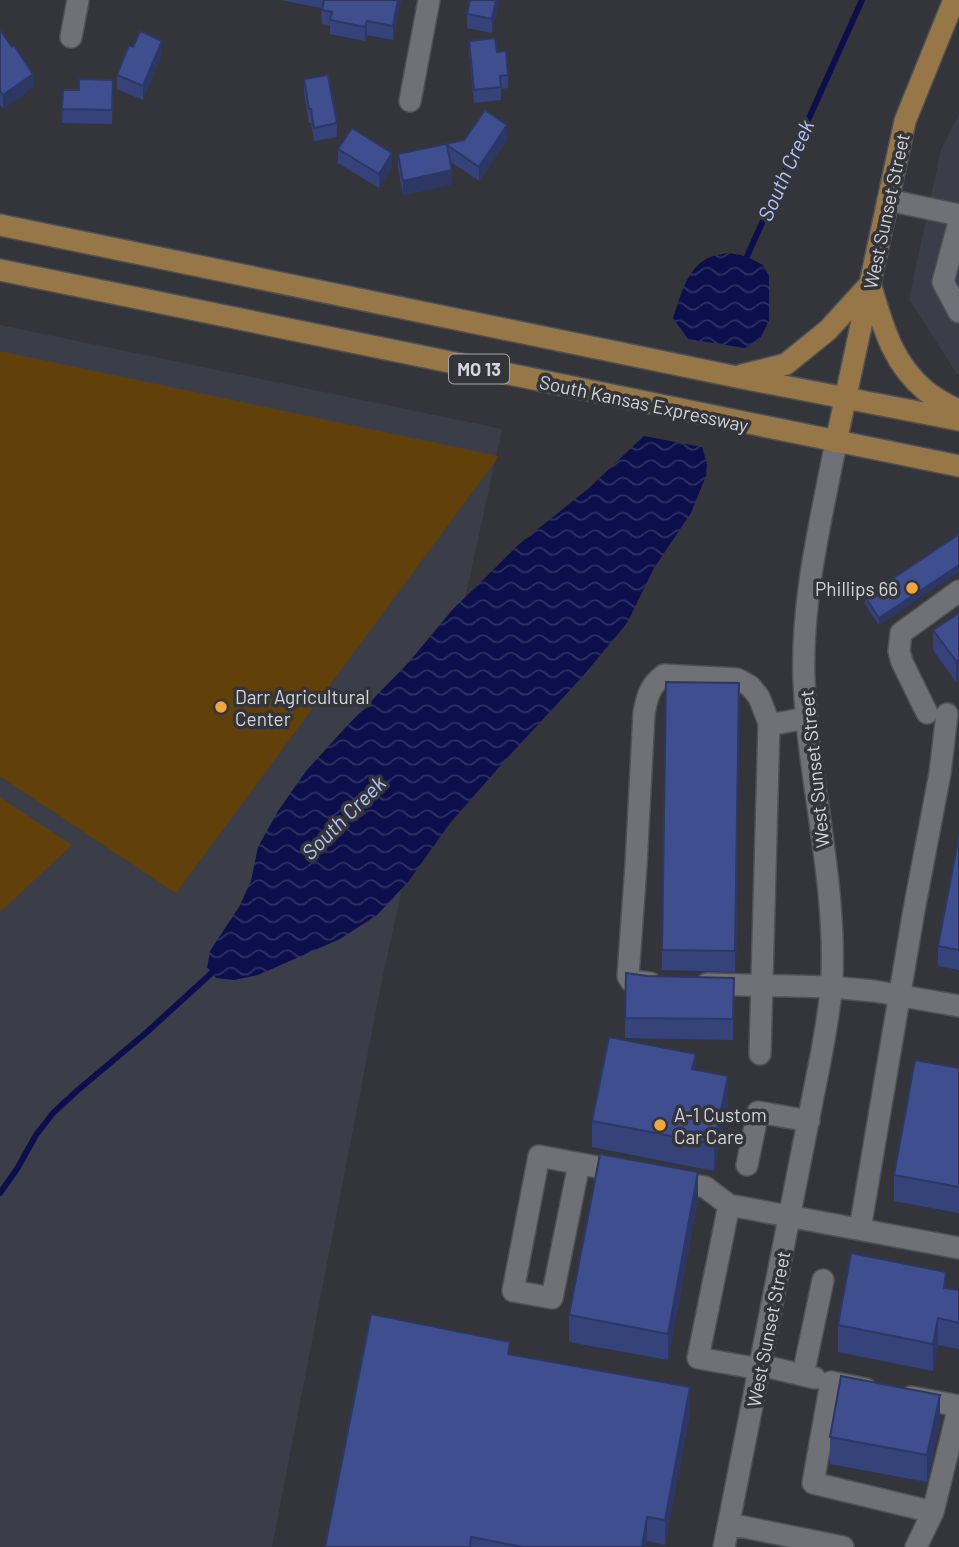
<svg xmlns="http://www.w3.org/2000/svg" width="959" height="1547" font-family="Barlow,sans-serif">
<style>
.built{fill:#3b3e49}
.grass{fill:#614009}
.water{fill:url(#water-waves)}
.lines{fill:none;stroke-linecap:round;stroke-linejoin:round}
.stream{stroke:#0c0f4b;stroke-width:6}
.minor-casing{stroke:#4f5154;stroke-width:24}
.major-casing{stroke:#4f5154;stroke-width:24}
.minor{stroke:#6f7176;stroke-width:21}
.major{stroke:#977748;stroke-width:21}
.wall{fill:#36437b}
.shaded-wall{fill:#2c3764}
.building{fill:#3f4e8f;stroke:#2c3764;stroke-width:2}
.poi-dot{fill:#efa73d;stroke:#34353a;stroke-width:2.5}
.labels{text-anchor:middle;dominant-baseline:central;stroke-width:7;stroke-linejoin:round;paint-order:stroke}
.shield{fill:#34353a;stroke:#a4a5a9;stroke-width:2}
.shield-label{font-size:18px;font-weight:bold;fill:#d4d5d8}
.street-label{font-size:19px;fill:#d4d5d8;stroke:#34353a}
.poi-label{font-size:19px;fill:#d4d5d8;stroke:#34353a;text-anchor:start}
.water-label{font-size:21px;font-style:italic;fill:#b3c5fe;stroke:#34353a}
</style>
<defs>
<pattern id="water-waves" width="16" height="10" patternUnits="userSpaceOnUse" patternTransform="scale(1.75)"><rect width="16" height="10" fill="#0c0f4b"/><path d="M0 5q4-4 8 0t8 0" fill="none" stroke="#2e3164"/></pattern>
</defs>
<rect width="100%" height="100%" fill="#34353a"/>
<!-- built -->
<path class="built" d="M959,114V374H957L909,299L941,150Z
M0,325L502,429L381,985L272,1547H0Z"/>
<!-- grass -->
<path class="grass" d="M0,351L499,456L176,893L0,776Z
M0,797L72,845L0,912Z"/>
<!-- water -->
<path class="water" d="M729,253L746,256L763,265L769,276V321L759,340L745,348L688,339L673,318C681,296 685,272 706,259C712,255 722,254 729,253Z
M644,436L702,447L707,464L706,476L691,513L654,568L627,623L583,676L508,757L450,823L408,882L377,915L340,939L258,975L234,980L216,978L207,968L210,951L239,907L251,881L258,847L278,811L306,771L345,728L409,662L453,609L484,579L518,545L589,488Z"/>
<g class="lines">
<!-- stream -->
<path class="stream" d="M744,263L862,0
M0,1193L17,1169L36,1135L53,1113L78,1090L147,1032L216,969"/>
<defs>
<path id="minor" d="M71,37L78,0
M410,101L429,0
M888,200L959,215
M959,222L943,282L959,312
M927,713L902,662L899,651L901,633L959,591
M650,983L631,981L628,976L636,865L644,713C647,697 650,685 664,675L737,679L750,686L759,697L769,723H780L806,718
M707,984L831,987L874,991L959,1006
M760,1054L769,723
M579,1164L552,1298L513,1291L539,1156L624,1172
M747,1165L758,1112L809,1121
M670,1181L705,1187L729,1205
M860,1229L914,910L940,773L947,714
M760,1365L815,1378
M760,1369L698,1358L729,1205L959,1248
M803,1375L823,1280
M866,1389L831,1382L813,1483L933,1512L916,1547
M911,1397L959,1406
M933,1512L959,1406
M729,1524L843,1547
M724,1547L822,1051C826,1027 831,1002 832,977C836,877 808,779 804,680C801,600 821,520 836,442"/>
<path id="major" d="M0,225L737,377L959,420
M0,270L959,466
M742,375L786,364L828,330L870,284C883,325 891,362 926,391C936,399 948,405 959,411
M836,442L905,121L954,0"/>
</defs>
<!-- minor casing -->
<use href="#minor" class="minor-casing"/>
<!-- major casing -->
<use href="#major" class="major-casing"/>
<!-- minor -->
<use href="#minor" class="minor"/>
<!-- major -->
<use href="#major" class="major"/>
</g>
<!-- wall -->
<path class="wall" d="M281,0H401L393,40L367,35L365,41L330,34V25L322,24L321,8Z
M499,0L492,33L467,28V14Z
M0,32L33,87L3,109L0,105Z
M469,41L497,52L508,75V88L501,89V100L474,103L469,54Z
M162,54L143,100L117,89V75Z
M304,79L337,123V137L314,141L311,123H309L304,93Z
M113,80L112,124L62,123L63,90H79Z
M507,139L479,181L451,162L452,184L403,195L398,168V154L464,140Z
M338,149L392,167L379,188L338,163Z
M959,534L879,625L865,604V597Z
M959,613V680L956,682L933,650V630Z
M739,683L736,970L735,972L662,970V950Z
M959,836V970L938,966V946Z
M626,973L647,976L734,978L733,1040L625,1038Z
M959,1068V1213L894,1201V1175Z
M728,1103L714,1171L592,1147V1121Z
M698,1199L668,1360L569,1342V1315Z
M946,1288L959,1290V1349L938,1345L933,1371L838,1352V1325Z
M510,1354L690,1412L665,1545L647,1541L646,1547H325Z
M940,1421L927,1482L830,1464V1437Z"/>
<!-- shaded-wall -->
<path class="shaded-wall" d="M398,0H401L393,40V26Z
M496,0H499L492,33V19Z
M367,21V35L365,41V27Z
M162,41V54L143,100V86Z
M33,74V87L3,109V95Z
M507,125V139L479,181V167Z
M392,153V167L379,188V174Z
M452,170V184L403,195V181Z
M959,565V572L879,625V618Z
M959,659V680L956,682V661Z
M739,683L736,970L735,972V951Z
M696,1054V1081L692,1069Z
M728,1076V1103L714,1171V1144Z
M698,1172V1199L668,1360V1334Z
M938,1318V1345L933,1371V1344Z
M690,1387V1412L665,1545V1520Z
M940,1395V1421L927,1482V1455Z
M647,1517V1541L646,1547H642Z"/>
<!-- building -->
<path class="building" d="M323,0H398L393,26L367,21L365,27L330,20L332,12L322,10L324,0Z
M470,0H496L492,19L467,14Z
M1,31L12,47L14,45L33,74L3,95L0,91V32Z
M140,31L162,41L143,86L117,75L129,45L133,47Z
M495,38L497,52L506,51L508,75L500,76L501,87L474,90L469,41Z
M328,75L337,123L314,128L311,109H309L304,79Z
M79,79L113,80L112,110L62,109L63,90H79Z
M485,110L507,125L479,167L447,145L452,170L403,181L398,154L464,140Z
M352,128L392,153L379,174L338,149Z
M959,534V565L879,618L865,597Z
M959,613V659L956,661L933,630Z
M666,682L739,683L735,951L662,950Z
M959,836V950L938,946Z
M626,973L647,976L734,978L733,1019L625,1018Z
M609,1037L696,1054L692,1069L728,1076L714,1144L592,1121Z
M915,1060L959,1068V1187L894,1175Z
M600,1154L698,1172L668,1334L569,1315Z
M851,1253L946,1272L944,1288L959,1290V1323L938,1318L933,1344L838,1325Z
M371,1314L510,1342L508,1354L690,1387L665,1520L647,1517L642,1547H523L471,1537L470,1547H325Z
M841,1376L940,1395L927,1455L830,1437Z"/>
<!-- markers -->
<g class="poi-dot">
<circle cx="912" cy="588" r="7"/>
<circle cx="221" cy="707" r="7"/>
<circle cx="660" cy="1125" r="7"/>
</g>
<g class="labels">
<!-- shield labels -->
<rect class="shield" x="449" y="354.5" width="60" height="29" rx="5"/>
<g class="shield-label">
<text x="479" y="369">MO 13</text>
</g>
<!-- street labels -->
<g class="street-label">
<text transform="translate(886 211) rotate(-78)">West Sunset Street</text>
<text transform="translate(644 403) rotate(12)">South Kansas Expressway</text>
<text transform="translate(814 769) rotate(-96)">West Sunset Street</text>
<text transform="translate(768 1329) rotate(-79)">West Sunset Street</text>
</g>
<!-- poi labels -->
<g class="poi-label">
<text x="898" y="588" text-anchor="end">Phillips 66</text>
<text x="235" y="696">Darr Agricultural<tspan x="235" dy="22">Center</tspan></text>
<text x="674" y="1114">A-1 Custom<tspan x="674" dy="22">Car Care</tspan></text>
</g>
<!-- water labels -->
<g class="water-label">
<text transform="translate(785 170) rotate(-66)">South Creek</text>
<text transform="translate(343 817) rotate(-45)">South Creek</text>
</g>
</g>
</svg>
